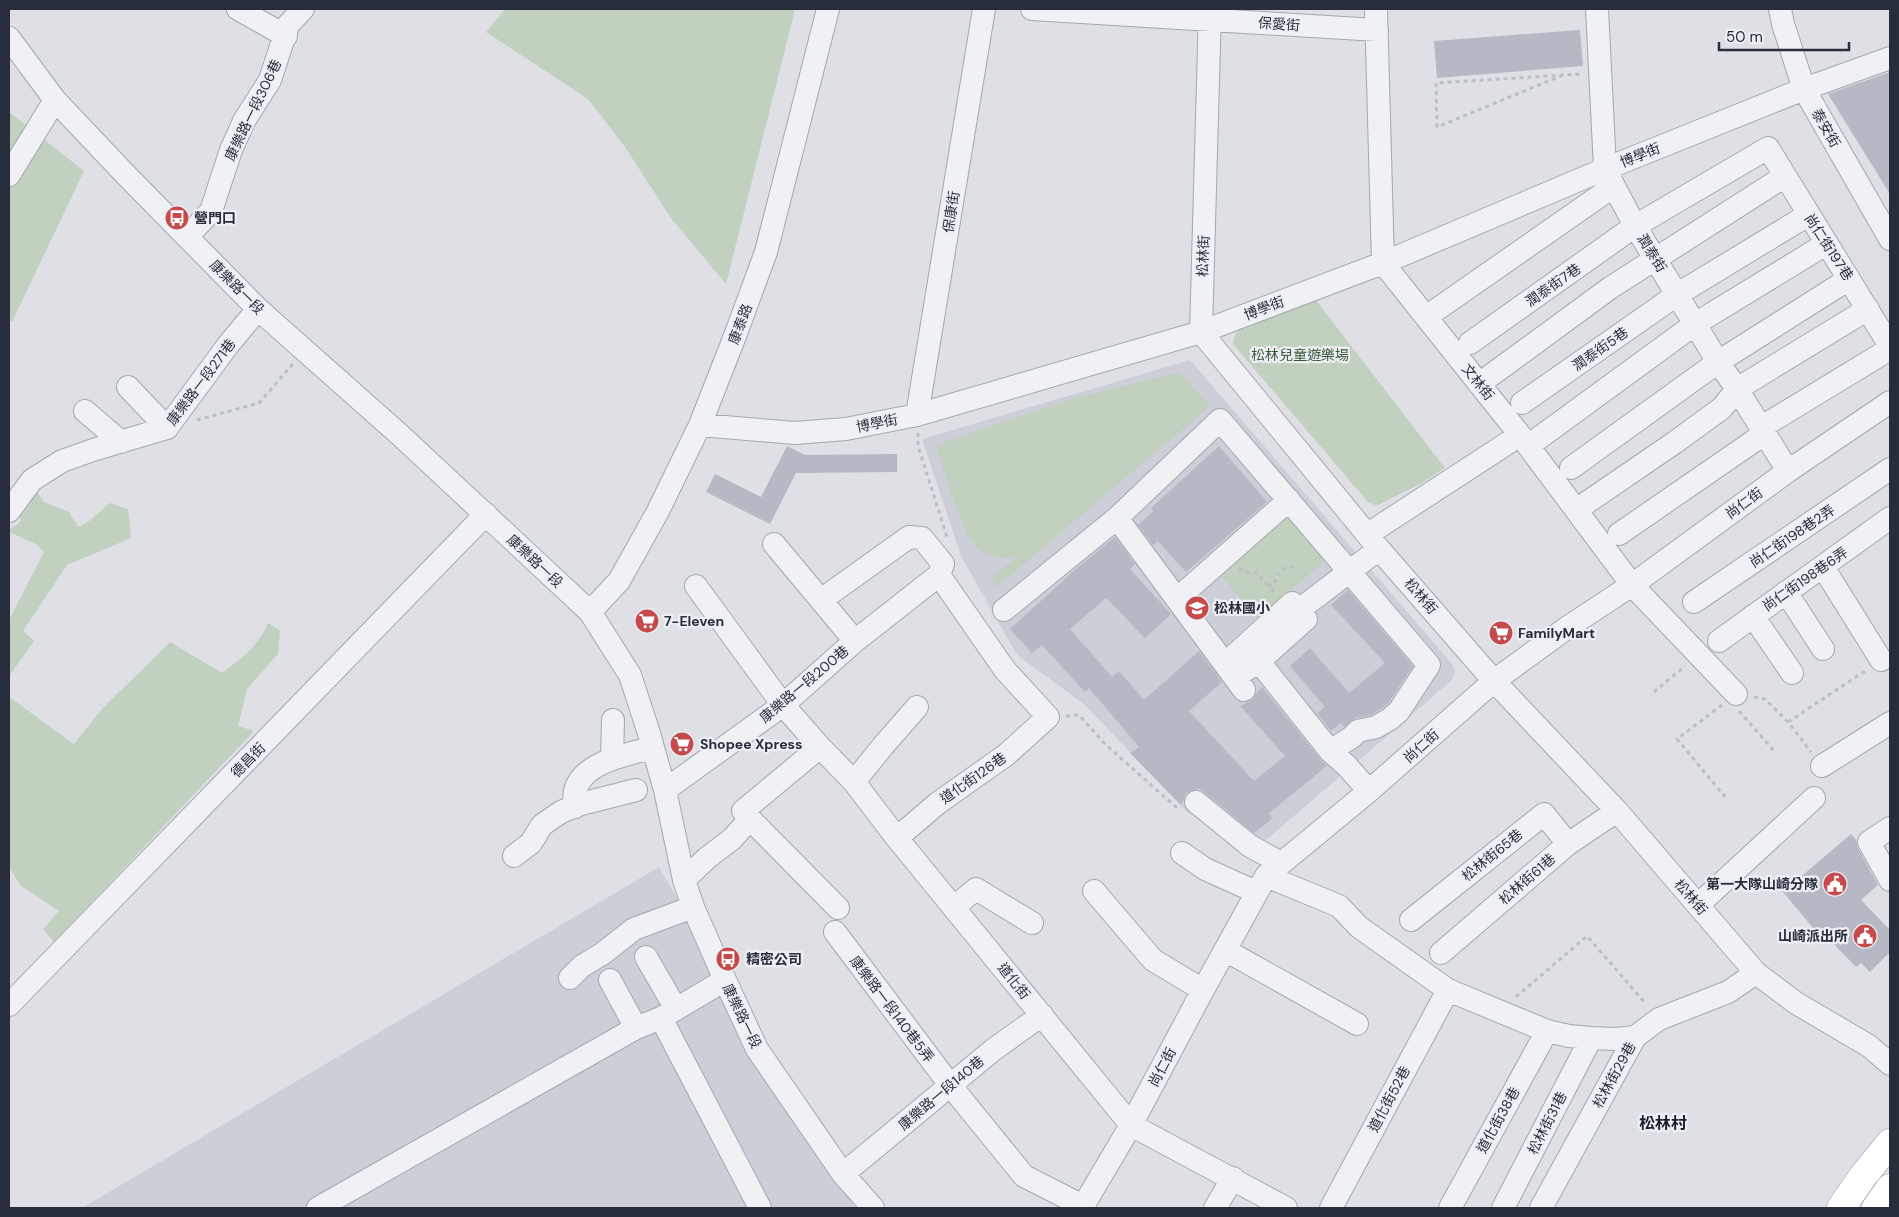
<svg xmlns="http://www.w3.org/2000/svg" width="1899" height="1217" font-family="'DM Sans','Noto Sans TC',sans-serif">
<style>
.built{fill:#cccfd8}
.green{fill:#c1d0bf}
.building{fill:#b5b9c3}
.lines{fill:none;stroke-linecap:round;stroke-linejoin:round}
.minor-casing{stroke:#a4a7b0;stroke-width:24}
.major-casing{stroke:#9ea3b1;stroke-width:29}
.path{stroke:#bcbec5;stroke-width:3;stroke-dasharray:4 4;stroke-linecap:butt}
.minor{stroke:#f0f1f5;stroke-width:22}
.major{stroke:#fff;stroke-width:28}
.labels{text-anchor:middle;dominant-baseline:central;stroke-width:4.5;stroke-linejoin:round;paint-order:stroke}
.street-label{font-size:14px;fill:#282d3c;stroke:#edeff4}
.poi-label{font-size:14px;font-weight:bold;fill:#282d3c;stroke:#edeff4;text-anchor:start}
.park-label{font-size:14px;fill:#385736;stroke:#edeff4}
.quarter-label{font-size:16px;font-weight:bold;fill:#1a1e2d;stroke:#edeff4}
</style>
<rect width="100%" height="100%" fill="#dee0e6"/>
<!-- built -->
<path class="built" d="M1190,360L1453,665L1455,672L1452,680L1259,846H1242L1186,811L1085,705L1017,655L961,556L922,439Z
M659,867L855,1208H82Z"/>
<!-- green -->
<path class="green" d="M505,9H795L726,284L671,218L625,147L588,99L486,32Z
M9,112L84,171L12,322L9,320Z
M1315,299L1445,468L1422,483L1380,504L1375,505L1368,502L1233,344L1235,335L1237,332Z
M1179,372L1210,406L997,587L991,577L1016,558C1002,558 989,558 977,548C962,537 943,466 936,445L1064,401Z
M37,492L44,502L69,512L78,527L89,521L110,503L128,509L131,538L67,565L23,631L34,641L9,676V620L44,552L36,544L9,532V529L18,524L21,520L15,510Z
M1290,510L1330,557L1257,618L1218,572Z
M268,623L280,630L278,654L247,689L238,726L254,731L54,942L43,929L59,911L20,885L11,870L9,872V697L74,744L102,709L170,642L222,673C241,659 259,645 268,623Z"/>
<!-- building -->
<path class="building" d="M1580,30L1583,66L1437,78L1434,41Z
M1890,72V194L1828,94Z
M787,446L805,455L897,454V472L796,473L770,524L706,492L715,474L761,497Z
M1219,446L1267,502L1186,572L1158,541L1153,545L1138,525L1154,511L1151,508Z
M1115,537L1135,564L1130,569L1171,614L1145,638L1106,598L1070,629L1112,677L1119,671L1144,700L1199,651L1222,682L1189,711L1254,781L1285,756L1240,706L1252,700L1257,692L1262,687L1320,759L1327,766L1269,813L1272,819L1254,833L1204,792L1199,789L1192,790L1186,793L1181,805L1130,753L1139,747L1089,688L1085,692L1042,645L1032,653L1010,629L1077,568Z
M1348,590L1413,666L1389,702L1382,708L1371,715L1355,718L1344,727L1341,723L1331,731L1317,713L1325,707L1290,666L1310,648L1349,693L1385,663L1331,605Z
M1851,834L1856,840L1858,848L1878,885L1861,900L1890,930V952L1870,972L1861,963L1856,967L1822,932L1819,935L1783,892Z"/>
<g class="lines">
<defs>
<path id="minor" d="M238,9L286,36
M1032,9L1377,30
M1210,9L1201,332L1379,549L1494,681L1617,811L1756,973L1796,1003L1869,1046L1890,1064
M1376,9L1383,263L1520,435L1632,585L1736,694
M1597,9L1605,169L1635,226L1718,362L1737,389L1788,471
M1780,9L1783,24L1804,89L1890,239
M9,38L55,100L125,174L258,309L400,435L590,612L630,675L648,730L665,790L684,880L693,907L725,980L757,1049L843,1174L873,1208
M9,175L55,100
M187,237L211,211L231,150L244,121L270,80L288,25L303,9
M1426,317L1614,186
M1470,343L1635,226L1768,148L1890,346
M1479,384L1610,288L1785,176
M128,387L167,428
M1522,403L1678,294L1808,215
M85,411L121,442
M917,415L984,9
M700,425L795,433L846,429L917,415L1201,332L1383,263L1605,169L1804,89L1890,58
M1760,428L1890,349
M1528,446L1695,324L1826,244
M1571,468L1718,362L1849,279
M1576,510L1674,443L1722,408L1737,389L1868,309
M9,511L32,480L62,461L96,449L167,428L228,345L258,309
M1117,518L1244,690
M1368,534L1520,435
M1619,534L1764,434
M774,544L855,641
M1823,567L1881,660
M696,586L783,705L820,747L854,782L896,837L1131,1125L1286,1208
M1786,592L1823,649
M1177,599L1289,500
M821,600L909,537L922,538L943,564L939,575
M1694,602L1890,469
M1004,610L1117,518L1220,420L1429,665L1399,711L1390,719L1376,727L1358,731L1352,737L1330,751
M1299,610L1379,549
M590,612L619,581L657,513L700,425L735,336L766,252L828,9
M1753,616L1792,673
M1719,641L1890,518
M1249,649L1330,751L1347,766L1369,791
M1225,664L1292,603L1306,619L1259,661L1235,677
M612,759L613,720
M1822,766L1890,723
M854,782L883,746L917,707
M665,790L783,705L855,641L939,575
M1196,802L1250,846L1281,863
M575,807C567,765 623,755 653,748
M750,819L838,908
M1890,828L1869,842L1890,880
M897,838L938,803L1006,755L1048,717L1005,670L939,575
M1182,853L1205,869L1256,892
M514,856L531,843L542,825L561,812L581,804L636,790
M1266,876L1339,906L1359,927L1448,990L1547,1031L1569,1036L1591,1038L1616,1039L1635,1037
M684,880L707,858L732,839L750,819L743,811L820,747
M1094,891L1153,960L1203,990
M1698,905L1814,798
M954,907L976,889L1032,923
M1411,920L1544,814L1568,844
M835,932L950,1085L1024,1176L1083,1206
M1225,950L1357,1024
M1441,953L1568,844L1617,811
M646,957L676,1009
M570,978L582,966L602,954L634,929L693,907
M610,980L636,1028
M9,1005L486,514
M661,1018L760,1208
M843,1174L993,1050L1042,1015
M318,1208L636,1028L661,1018L725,980
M1082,1208L1131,1125L1203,990L1266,876L1369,791L1494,681L1568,627L1632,585L1788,471L1890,402
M1215,1208L1233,1178
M1331,1208L1448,990
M1450,1208L1547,1031
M1503,1208L1591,1038
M1541,1208L1635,1037L1659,1019L1728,992L1756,973"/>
<path id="major" d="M1841,1208L1863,1176L1890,1143
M1876,1208L1890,1188"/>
</defs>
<!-- minor casing -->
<use href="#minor" class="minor-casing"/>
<!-- major casing -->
<use href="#major" class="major-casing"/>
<!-- path -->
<path class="path" d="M1563,75L1437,127L1436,83L1563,75L1582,74
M197,420L259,403L293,364
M918,433V446L947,537
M1239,568L1244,572L1256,573L1275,593
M1268,586L1274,585L1277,575L1282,569L1293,567
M1654,692L1685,666
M1754,697L1765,699L1788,722L1811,752
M1722,705L1677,739L1726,798
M1739,711L1775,752
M1066,716L1079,715L1105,744L1177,808
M1788,722L1865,671
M1516,997L1587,936L1646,1004"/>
<!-- minor -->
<use href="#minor" class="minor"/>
<!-- major -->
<use href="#major" class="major"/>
</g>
<!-- icons -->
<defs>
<symbol id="bus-disc" viewBox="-11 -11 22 22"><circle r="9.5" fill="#c44a4b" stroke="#edeff4"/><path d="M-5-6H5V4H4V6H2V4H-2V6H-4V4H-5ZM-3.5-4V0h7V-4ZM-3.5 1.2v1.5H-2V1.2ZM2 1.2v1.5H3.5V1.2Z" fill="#fff"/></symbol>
<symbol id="school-disc" viewBox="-11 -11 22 22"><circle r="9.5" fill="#c44a4b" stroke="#edeff4"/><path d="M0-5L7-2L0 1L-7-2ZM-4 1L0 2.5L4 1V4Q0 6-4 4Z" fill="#fff"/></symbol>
<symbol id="supermarket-disc" viewBox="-11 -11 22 22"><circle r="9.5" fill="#c44a4b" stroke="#edeff4"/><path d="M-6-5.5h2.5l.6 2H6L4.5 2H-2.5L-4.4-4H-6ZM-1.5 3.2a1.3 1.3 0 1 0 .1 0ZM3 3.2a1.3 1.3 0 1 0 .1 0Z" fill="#fff"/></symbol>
<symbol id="civic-disc" viewBox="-11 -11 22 22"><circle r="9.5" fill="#c44a4b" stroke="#edeff4"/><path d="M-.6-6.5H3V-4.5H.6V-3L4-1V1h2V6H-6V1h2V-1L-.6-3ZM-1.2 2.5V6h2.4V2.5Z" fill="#fff"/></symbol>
</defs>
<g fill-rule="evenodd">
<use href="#bus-disc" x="163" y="204" width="28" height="28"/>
<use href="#school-disc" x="1183" y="594" width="28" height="28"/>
<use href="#supermarket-disc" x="633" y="607" width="28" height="28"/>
<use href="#supermarket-disc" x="1487" y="619" width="28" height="28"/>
<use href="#supermarket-disc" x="668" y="730" width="28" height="28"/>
<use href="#civic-disc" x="1821" y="870" width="28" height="28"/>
<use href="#civic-disc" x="1851" y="922" width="28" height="28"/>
<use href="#bus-disc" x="714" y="945" width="28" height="28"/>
</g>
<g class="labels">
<!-- street labels -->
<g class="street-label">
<text transform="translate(1279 24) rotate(4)">保愛街</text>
<text transform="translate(253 110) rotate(-64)">康樂路一段306巷</text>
<text transform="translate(1826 128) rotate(60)">泰安街</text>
<text transform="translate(1640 155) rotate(-22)">博學街</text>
<text transform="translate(951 212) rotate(-81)">保康街</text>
<text transform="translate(1829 247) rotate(57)">尚仁街197巷</text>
<text transform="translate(1652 253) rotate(58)">潤泰街</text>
<text transform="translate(1203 256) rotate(-88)">松林街</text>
<text transform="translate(1553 285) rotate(-35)">潤泰街7巷</text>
<text transform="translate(237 287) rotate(45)">康樂路一段</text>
<text transform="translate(1264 308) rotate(-21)">博學街</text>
<text transform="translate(740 324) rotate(-69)">康泰路</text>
<text transform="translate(1600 349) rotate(-35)">潤泰街5巷</text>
<text transform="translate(201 382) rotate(-53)">康樂路一段271巷</text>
<text transform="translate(1478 382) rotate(51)">文林街</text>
<text transform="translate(877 423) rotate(-11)">博學街</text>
<text transform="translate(1744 503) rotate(-36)">尚仁街</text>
<text transform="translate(1792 536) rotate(-34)">尚仁街198巷2弄</text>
<text transform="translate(535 561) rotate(43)">康樂路一段</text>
<text transform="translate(1805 579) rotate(-35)">尚仁街198巷6弄</text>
<text transform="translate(1421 596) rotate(49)">松林街</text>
<text transform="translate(804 684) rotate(-40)">康樂路一段200巷</text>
<text transform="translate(1421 746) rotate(-42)">尚仁街</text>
<text transform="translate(248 760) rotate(-46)">德昌街</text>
<text transform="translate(973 778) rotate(-35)">道化街126巷</text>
<text transform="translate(1492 855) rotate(-39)">松林街65巷</text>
<text transform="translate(1527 879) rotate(-41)">松林街61巷</text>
<text transform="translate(1691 897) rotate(49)">松林街</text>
<text transform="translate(1014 981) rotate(51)">道化街</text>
<text transform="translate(892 1009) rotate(53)">康樂路一段140巷5弄</text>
<text transform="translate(742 1016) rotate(64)">康樂路一段</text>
<text transform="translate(1162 1067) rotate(-62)">尚仁街</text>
<text transform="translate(1614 1075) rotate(-61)">松林街29巷</text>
<text transform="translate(941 1093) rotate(-40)">康樂路一段140巷</text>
<text transform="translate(1389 1099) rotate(-62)">道化街52巷</text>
<text transform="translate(1498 1120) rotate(-61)">道化街38巷</text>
<text transform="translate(1547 1123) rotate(-63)">松林街31巷</text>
</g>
<!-- poi labels -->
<g class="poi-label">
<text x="194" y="218">營門口</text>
<text x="1214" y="608">松林國小</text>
<text x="664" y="621">7-Eleven</text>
<text x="1518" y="633">FamilyMart</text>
<text x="700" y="744">Shopee Xpress</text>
<text x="1818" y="884" text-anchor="end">第一大隊山崎分隊</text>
<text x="1848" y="936" text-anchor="end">山崎派出所</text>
<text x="746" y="959">精密公司</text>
</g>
<!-- park labels -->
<g class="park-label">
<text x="1300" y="355">松林兒童遊樂場</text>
</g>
<!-- quarter labels -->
<g class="quarter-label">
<text x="1663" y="1123">松林村</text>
</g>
</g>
<!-- border -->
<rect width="1899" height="1217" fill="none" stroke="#282d3c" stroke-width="20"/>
<!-- scale -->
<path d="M1719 42v8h130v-8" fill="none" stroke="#282d3c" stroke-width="2.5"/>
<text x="1726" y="42" font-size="15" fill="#282d3c" stroke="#edeff4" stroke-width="4" paint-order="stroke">50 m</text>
</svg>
